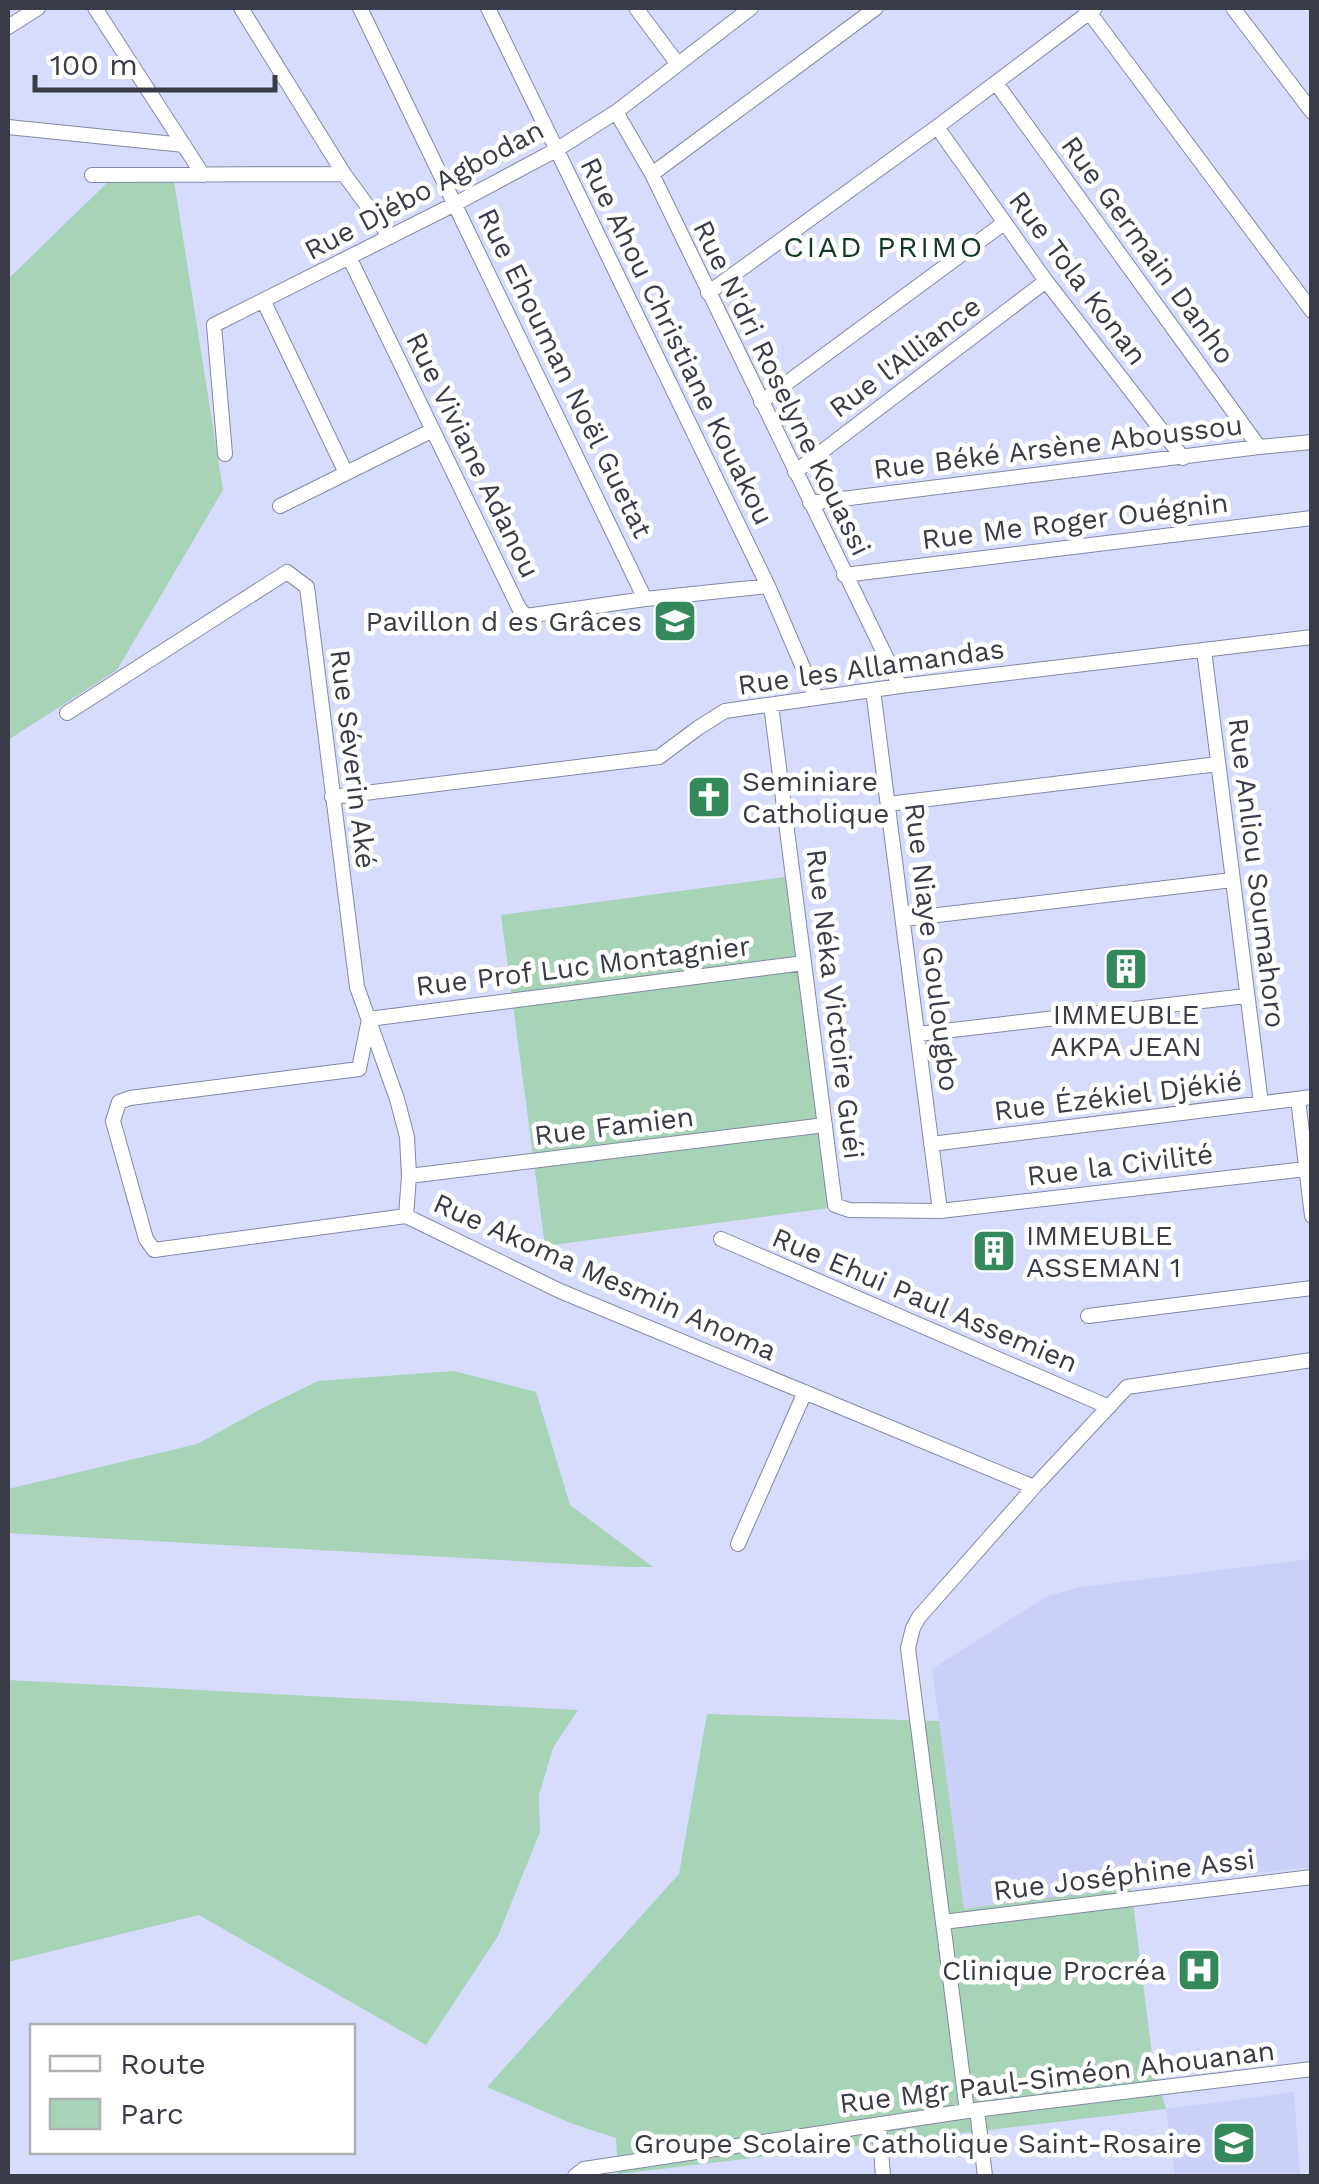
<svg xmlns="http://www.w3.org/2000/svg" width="1319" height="2184" font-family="'Work Sans',sans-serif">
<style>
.built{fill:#cad0f7}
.green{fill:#a7d3b7}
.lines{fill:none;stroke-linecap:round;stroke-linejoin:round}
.street-casing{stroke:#8388a6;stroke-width:16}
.street{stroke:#fff;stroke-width:14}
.labels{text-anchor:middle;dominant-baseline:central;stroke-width:9;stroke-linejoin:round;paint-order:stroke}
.street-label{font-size:28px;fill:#393b48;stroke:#fff}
.poi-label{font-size:28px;fill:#393b48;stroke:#fff;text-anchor:end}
.neighbourhood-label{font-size:30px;letter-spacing:2.5px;fill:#113924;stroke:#fff}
</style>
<rect width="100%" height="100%" fill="#d7dcfd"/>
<!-- built -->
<path class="built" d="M1311,1559V1867L1131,1887L964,1910L932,1669L1047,1596L1080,1587Z
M1294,2092L1300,2176H1175L1166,2109Z"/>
<!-- green -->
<path class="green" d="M109,181H174L223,490L117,670L8,740V279Z
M785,877L829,1208L545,1246L501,915Z
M454,1371L536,1392L570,1505L653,1567H626L8,1533V1489L197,1444L261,1409L318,1381Z
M8,1680L578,1710L553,1748L539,1795L540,1832L498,1936L426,2045L199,1915L8,1962Z
M707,1714L939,1721L964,1909L1131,1887L1153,2063L1166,2109L618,2174L616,2138L573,2124L487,2087L679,1874Z"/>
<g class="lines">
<defs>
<path id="street" d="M95,8L203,175
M241,8L344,174L390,237
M360,8L645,599
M488,8L768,586L816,698
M636,8L677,63
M1086,8L1312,311
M1233,8L1312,112
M8,27L38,8
M996,83L1259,447
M616,112L652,174L900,686
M8,127L184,145
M937,127L1046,281L1183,458
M652,174L876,8
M92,175L344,174
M349,257L519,608L526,616L645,599L768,586
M708,293L937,127L1095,8
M264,302L346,473
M761,402L1004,223
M225,454L214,325L455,204L556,150L616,112L751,8
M795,472L1046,281
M810,503L1259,447L1312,442
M280,506L433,430
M844,575L1312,518
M1204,650L1261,1103
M873,690L940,1211
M771,705L835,1205L849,1210L940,1211L1306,1169
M67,713L287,572L307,587L357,987L397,1099L407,1137L409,1176L406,1216
M332,797L659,757L698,728L725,711L900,686L1312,637
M888,804L1218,764
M904,919L1232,880
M804,963L369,1019L359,1069L130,1098L119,1102L113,1121L146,1239L154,1250L406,1216L560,1291L1034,1487
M918,1034L1246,996
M1298,1099L1312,1216
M931,1144L1312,1097
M409,1176L825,1125
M721,1239L1109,1407
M1088,1316L1312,1288
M738,1544L805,1392
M943,1922L1312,1877
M977,2110L985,2176
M967,2111L908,1648L913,1628L919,1617L1034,1487L1127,1387L1312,1360
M879,2124L883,2176
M575,2176L584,2169L967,2111L1312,2069"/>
</defs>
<!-- street casing -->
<use href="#street" class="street-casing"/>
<!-- street -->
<use href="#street" class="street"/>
</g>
<!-- icons -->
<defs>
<symbol id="school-square" viewBox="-11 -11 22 22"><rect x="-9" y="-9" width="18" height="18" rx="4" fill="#34895b" stroke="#fff"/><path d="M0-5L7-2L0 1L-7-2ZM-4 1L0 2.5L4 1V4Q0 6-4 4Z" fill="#fff"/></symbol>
<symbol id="church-square" viewBox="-11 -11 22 22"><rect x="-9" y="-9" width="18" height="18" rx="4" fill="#34895b" stroke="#fff"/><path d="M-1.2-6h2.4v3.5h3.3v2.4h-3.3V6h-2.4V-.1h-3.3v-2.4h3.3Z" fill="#fff"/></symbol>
<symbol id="building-square" viewBox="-11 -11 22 22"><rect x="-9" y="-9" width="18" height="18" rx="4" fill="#34895b" stroke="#fff"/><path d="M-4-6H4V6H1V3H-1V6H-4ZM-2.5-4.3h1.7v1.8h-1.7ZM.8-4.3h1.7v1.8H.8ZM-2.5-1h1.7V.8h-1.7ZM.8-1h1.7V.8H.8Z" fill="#fff"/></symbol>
<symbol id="hospital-square" viewBox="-11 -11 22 22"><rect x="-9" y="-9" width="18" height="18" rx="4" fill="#34895b" stroke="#fff"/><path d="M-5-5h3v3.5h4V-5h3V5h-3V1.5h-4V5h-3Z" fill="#fff"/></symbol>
</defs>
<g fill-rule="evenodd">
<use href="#school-square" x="650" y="596" width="50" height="50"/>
<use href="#church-square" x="684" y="772" width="50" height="50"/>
<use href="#building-square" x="1101" y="944" width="50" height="50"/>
<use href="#building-square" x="969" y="1226" width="50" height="50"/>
<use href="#hospital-square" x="1174" y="1945" width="50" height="50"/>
<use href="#school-square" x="1209" y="2118" width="50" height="50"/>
</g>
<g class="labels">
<!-- street labels -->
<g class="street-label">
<text transform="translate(424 190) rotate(-28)">Rue Djébo Agbodan</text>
<text transform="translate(1148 250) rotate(54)">Rue Germain Danho</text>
<text transform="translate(1078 278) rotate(53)">Rue Tola Konan</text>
<text transform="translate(677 341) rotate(64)">Rue Ahou Christiane Kouakou</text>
<text transform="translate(905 357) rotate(-37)">Rue l'Alliance</text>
<text transform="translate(565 373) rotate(64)">Rue Ehouman Noël Guetat</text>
<text transform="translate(782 388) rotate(64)">Rue N'dri Roselyne Kouassi</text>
<text transform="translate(1058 447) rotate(-7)">Rue Béké Arsène Aboussou</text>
<text transform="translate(473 455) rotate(64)">Rue Viviane Adanou</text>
<text transform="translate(1075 521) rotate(-7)">Rue Me Roger Ouégnin</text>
<text transform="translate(871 667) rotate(-8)">Rue les Allamandas</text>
<text transform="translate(353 759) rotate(83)">Rue Séverin Aké</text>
<text transform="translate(1257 873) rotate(83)">Rue Anliou Soumahoro</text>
<text transform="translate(932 947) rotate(83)">Rue Niaye Goulougbo</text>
<text transform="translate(583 966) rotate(-7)">Rue Prof Luc Montagnier</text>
<text transform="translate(835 1004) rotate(83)">Rue Néka Victoire Guéi</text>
<text transform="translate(1118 1096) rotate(-7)">Rue Ézékiel Djékié</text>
<text transform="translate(614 1126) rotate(-7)">Rue Famien</text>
<text transform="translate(1120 1165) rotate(-7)">Rue la Civilité</text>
<text transform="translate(605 1277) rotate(24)">Rue Akoma Mesmin Anoma</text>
<text transform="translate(925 1300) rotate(23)">Rue Ehui Paul Assemien</text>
<text transform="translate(1124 1875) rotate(-7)">Rue Joséphine Assi</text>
<text transform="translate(1057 2077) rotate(-7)">Rue Mgr Paul-Siméon Ahouanan</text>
</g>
<!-- poi labels -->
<g class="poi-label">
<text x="642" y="621">Pavillon d es Grâces</text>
<text x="742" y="781" text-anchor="start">Seminiare<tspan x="742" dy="32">Catholique</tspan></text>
<text x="1126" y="1014" text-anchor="middle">IMMEUBLE<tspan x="1126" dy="32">AKPA JEAN</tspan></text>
<text x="1026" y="1235" text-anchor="start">IMMEUBLE<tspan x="1026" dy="32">ASSEMAN 1</tspan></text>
<text x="1166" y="1970">Clinique Procréa</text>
<text x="1202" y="2143">Groupe Scolaire Catholique Saint-Rosaire</text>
</g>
<!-- neighbourhood labels -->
<g class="neighbourhood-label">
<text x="884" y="246">CIAD PRIMO</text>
</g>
</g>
<!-- border -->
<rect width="1319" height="2184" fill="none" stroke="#393b48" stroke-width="20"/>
<!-- legend -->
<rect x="30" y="2024" width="325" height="130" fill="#ffffff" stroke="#b0b1b6" stroke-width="2.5"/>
<rect x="50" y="2056" width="50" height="15" fill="#ffffff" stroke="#b0b1b6" stroke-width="2.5"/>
<text x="120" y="2074" font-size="30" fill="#393b48">Route</text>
<rect x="50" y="2099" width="50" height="30" fill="#a7d3b7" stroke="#b0b1b6" stroke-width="2.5"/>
<text x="120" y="2124" font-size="30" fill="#393b48">Parc</text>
<!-- scale -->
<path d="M35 75v15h240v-15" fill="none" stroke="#393b48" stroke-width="5"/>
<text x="50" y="75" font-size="30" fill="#393b48" stroke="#ffffff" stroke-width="8" paint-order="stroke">100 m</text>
</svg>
